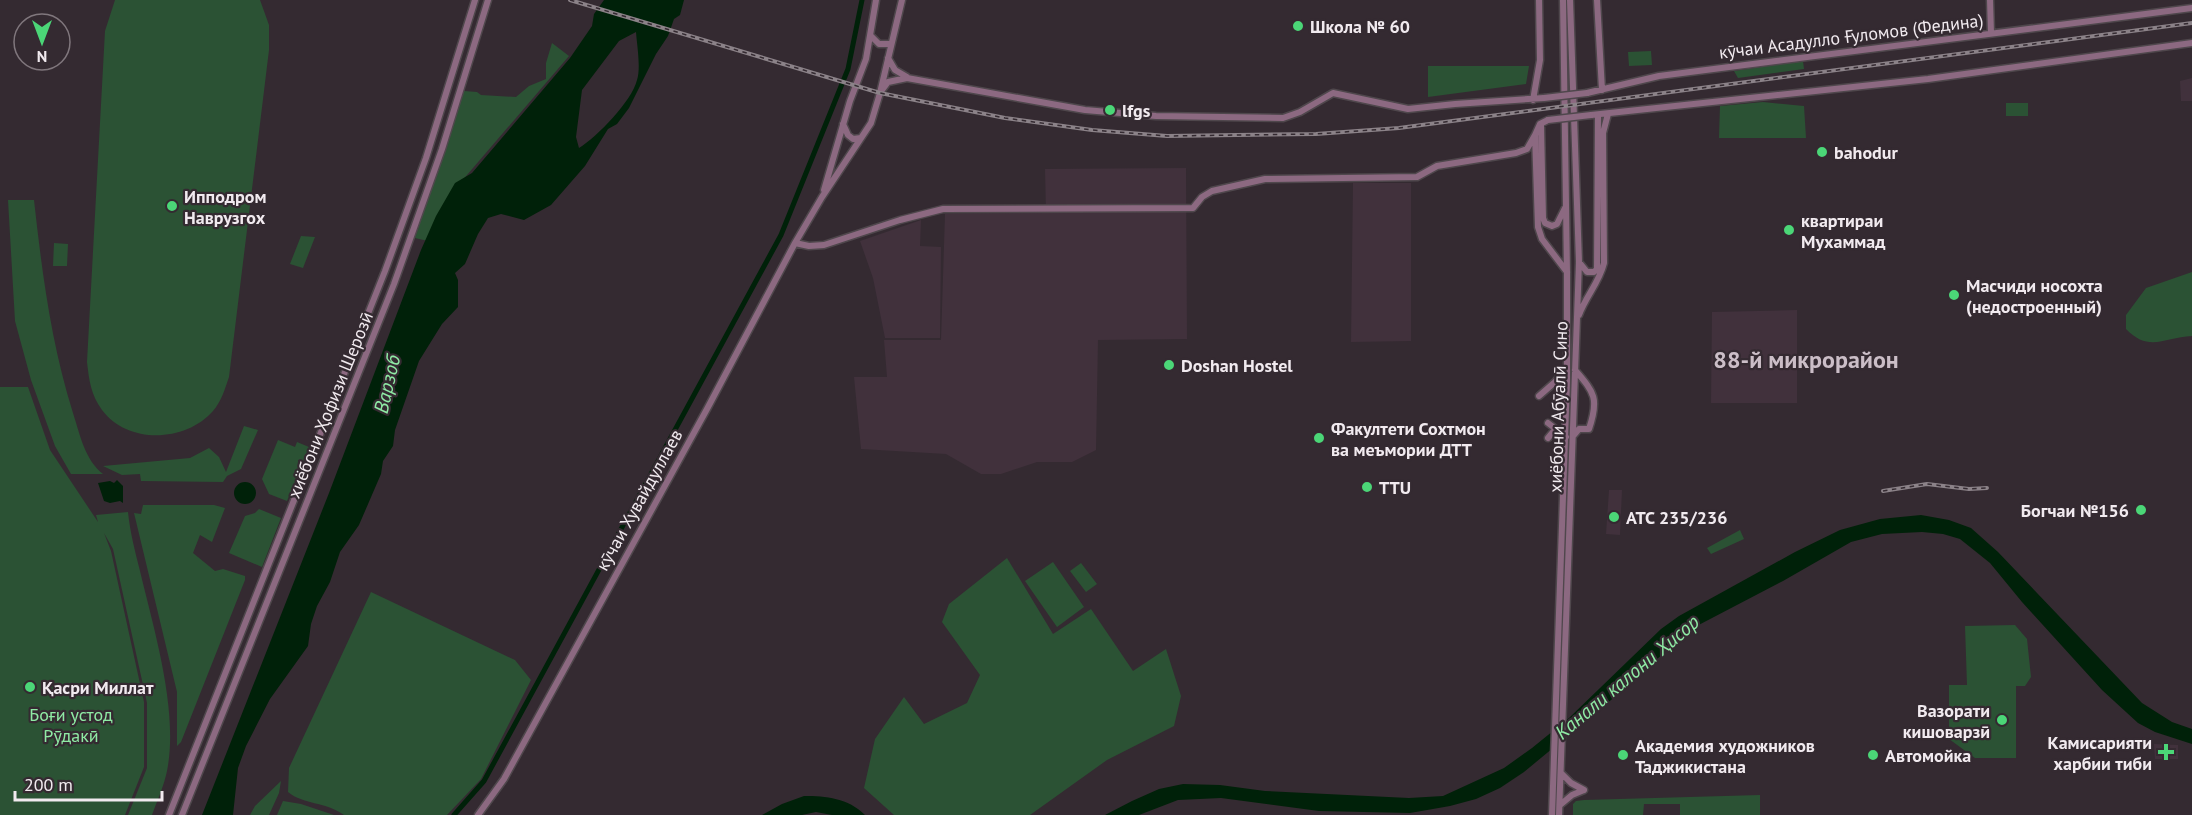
<svg xmlns="http://www.w3.org/2000/svg" width="2192" height="815" font-family="'PT Sans',sans-serif">
<style>
.built{fill:#41313c}
.green{fill:#2b5234}
.water{fill:#002109;fill-rule:evenodd}
.lines{fill:none;stroke-linecap:round;stroke-linejoin:round}
.canal{stroke:#002109;stroke-width:5}
.secondary-casing{stroke:#4f474c;stroke-width:9}
.secondary{stroke:#8c6981;stroke-width:6}
.rail-casing{stroke:#8b8288;stroke-width:4}
.rail{stroke:#342a31;stroke-width:1.5;stroke-dasharray:4.5;stroke-linecap:butt}
.secondary-bridge-casing{stroke:#4f474c;stroke-width:9;stroke-linecap:butt}
.secondary-bridge{stroke:#8c6981;stroke-width:6}
.poi-dot{fill:#4bd677;stroke:#342a31;stroke-width:2}
.labels{text-anchor:middle;dominant-baseline:central;stroke-width:4.5;stroke-linejoin:round;paint-order:stroke}
.poi-label{font-size:18px;font-weight:bold;fill:#f1eaef;stroke:#342a31;text-anchor:start}
.street-label{font-size:18px;fill:#f1eaef;stroke:#342a31}
.park-label{font-size:18px;fill:#8feba4;stroke:#342a31}
.water-label{font-size:20px;font-style:italic;fill:#8feba5;stroke:#342a31}
.district-label{font-size:24px;font-weight:bold;fill:#cbbec7;stroke:#342a31}
</style>
<rect width="100%" height="100%" fill="#342a31"/>
<!-- built -->
<path class="built" d="M2192,78V101H2181L2180,81Z
M1186,168L1187,339L1098,340L1096,450L1072,462H1037L1001,474H981L946,454L861,449L854,377H887L884,340H941L945,214L1046,213L1045,169Z
M1353,183H1411V341L1351,342Z
M921,220L920,246L941,247L940,338H885L873,278L860,241Z
M1797,310V403H1711L1712,312Z
M1609,490H1622L1620,535L1606,534Z
M2154,744L2178,745V759H2155Z"/>
<!-- green -->
<path class="green" d="M115,0H260L269,25V50L229,377C225,389 221,402 213,411C186,442 128,445 102,410C91,395 89,380 87,362L105,31Z
M552,43L569,56L455,189L428,241L415,238L464,91L477,92L481,95L516,97L529,86L546,79V63Z
M1651,51L1652,65L1629,66L1628,52Z
M1803,61L1804,69L1738,78L1734,71Z
M1428,66H1529L1526,84L1428,97Z
M1763,102L1804,106L1806,138H1719L1720,106Z
M2006,103H2028V116H2006Z
M8,200H34C42,272 51,343 73,413C80,435 85,460 103,474H71L55,446L31,380L15,321Z
M301,236L315,237L303,268L290,264Z
M54,243L68,244L67,266H53Z
M2192,272V336C2165,337 2149,353 2126,329V315L2146,288Z
M0,387H28L50,450L98,522L96,515L128,512C130,532 135,551 140,571C154,630 179,711 167,771C164,786 157,801 152,815H128L147,768V703L113,549L104,533L111,551L144,702V767L125,815H0Z
M244,426L258,430L241,469L227,476L223,482L141,481L140,474L122,475L103,466L190,458L209,448L219,457L226,472Z
M278,440L295,447L297,442L309,447L287,501L269,494L262,479Z
M143,505H214L225,508L212,542L200,535L193,553L215,571L223,569L245,576V580L181,742L177,746V692L134,513L141,514Z
M259,509L281,518L262,567L229,553L245,516L255,513Z
M1740,530L1744,539L1711,554L1707,548Z
M1007,558L1053,634L1091,609L1133,671L1166,649L1181,696L1174,726L1107,760L1030,815H894L864,788L875,739L904,697L924,724L967,703L980,675L942,622L949,604Z
M1053,562L1084,607L1057,627L1025,581Z
M1081,563L1097,584L1086,592L1070,571Z
M371,592L515,660L531,680L481,779L447,815H344C324,801 304,805 288,792L289,768Z
M2015,625L2027,639L2031,677L2025,686H2016V758H1975L1949,739V685H1967L1965,626Z
M281,781L279,793L269,815H250L255,806Z
M1760,795V815H1680V804H1644L1643,815H1573V804L1576,801L1584,800Z
M283,801L301,804L334,815H277Z"/>
<!-- water -->
<path class="water" d="M604,0H684L680,15L674,19L668,36L656,54L629,108L617,124L608,129L585,166L551,205L524,220L501,214L488,218L478,234L465,264L455,273L458,280V307L442,324L419,361L395,430L393,446L383,461L381,474L359,525L340,552L330,582L317,606L311,624L308,646L270,699L246,746L238,768L233,815H202L329,493L421,250L436,216L455,183L472,173L570,58L592,26L594,14ZM636,32C637,45 641,68 637,80C632,101 597,137 579,148L576,137L582,90L619,41Z
M117,480L123,486V503L120,501L110,503L104,501L98,483L110,481L114,483Z
M234 493a11 11 0 1 1 22 0a11 11 0 1 1-22 0Z
M1921,515L1949,520L1971,528L1998,552L2142,703L2172,722L2192,729V744L2155,732L2138,723L2102,690L2022,602L1990,563L1960,539L1943,534L1922,532L1882,534L1851,542L1783,581L1691,629L1611,700L1524,772L1500,788L1476,799L1450,806L1410,813L1319,811L1221,798L1178,800L1139,815H1105L1132,801L1159,789L1183,784L1220,785L1265,791L1409,798L1443,796L1504,768L1532,748L1569,718L1661,629L1679,616L1795,552L1840,530L1880,519Z
M804,796C826,796 848,798 865,815H832L816,812L802,815H762L782,804Z"/>
<g class="lines">
<!-- canal -->
<path class="canal" d="M454,815L484,781L781,235L848,69L862,0"/>
<defs>
<path id="secondary" d="M1597,0L1602,90
M1990,0L1991,33
M871,36L879,44H891
M888,58L895,70L907,77
M882,90L888,82L907,78L1085,110L1156,116L1283,118L1300,112L1333,93L1408,109L1455,104L1544,98
M1587,93L1659,76L2192,8
M1533,100L1540,60L1539,0
M1591,115L1928,79L2192,43
M1548,120L1540,124L1535,135L1538,227L1542,239L1567,272
M843,124L848,135L853,139L861,138
M1541,125L1543,218L1545,223L1552,226L1557,224L1565,208
M824,190L850,101L866,59L876,0
M795,243L809,246L824,245L900,220L943,209L1193,208L1202,197L1212,191L1265,179L1417,177L1437,166L1516,153L1527,149L1535,135
M1579,262L1587,272H1594L1597,269L1598,115
M1579,315C1586,296 1599,283 1604,263L1603,133L1608,114
M1539,396L1555,382L1566,368
M1548,423L1566,437
M1573,436L1579,429H1589C1599,399 1595,393 1575,370
M1548,438L1553,432L1560,433
M1561,773L1571,783L1584,790
M1560,805L1572,795L1584,790
M169,815L385,271L426,158L475,0
M182,815L394,284L442,149L488,0
M478,815L504,779L707,409L795,243L822,197L871,123L880,93L902,0
M1552,815L1567,381V273L1563,0
M1559,815L1579,262L1570,0"/>
</defs>
<!-- secondary casing -->
<use href="#secondary" class="secondary-casing"/>
<!-- secondary -->
<use href="#secondary" class="secondary"/>
<defs>
<path id="rail" d="M570,0L880,93L1005,118L1092,130L1167,136L1316,134L1399,128L2192,23
M1883,491L1927,484L1969,489L1987,488"/>
</defs>
<!-- rail casing -->
<use href="#rail" class="rail-casing"/>
<!-- rail -->
<use href="#rail" class="rail"/>
<defs>
<path id="secondary-bridge" d="M1544,98L1587,93
M1548,120L1591,115"/>
</defs>
<!-- secondary-bridge casing -->
<use href="#secondary-bridge" class="secondary-bridge-casing"/>
<!-- secondary-bridge -->
<use href="#secondary-bridge" class="secondary-bridge"/>
</g>
<!-- markers -->
<g class="poi-dot">
<circle cx="1298" cy="26" r="6"/>
<circle cx="1110" cy="110" r="6"/>
<circle cx="1822" cy="152" r="6"/>
<circle cx="172" cy="206" r="6"/>
<circle cx="1789" cy="230" r="6"/>
<circle cx="1954" cy="295" r="6"/>
<circle cx="1169" cy="365" r="6"/>
<circle cx="1319" cy="438" r="6"/>
<circle cx="1367" cy="487" r="6"/>
<circle cx="2141" cy="510" r="6"/>
<circle cx="1614" cy="517" r="6"/>
<circle cx="30" cy="687" r="6"/>
<circle cx="2002" cy="720" r="6"/>
<path d="M2163 743h6v6h6v6h-6v6h-6v-6h-6v-6h6z"/>
<circle cx="1623" cy="755" r="6"/>
<circle cx="1873" cy="755" r="6"/>
</g>
<g class="labels">
<!-- poi labels -->
<g class="poi-label">
<text x="1310" y="26">Школа № 60</text>
<text x="1122" y="110">lfgs</text>
<text x="1834" y="152">bahodur</text>
<text x="184" y="196">Ипподром<tspan x="184" dy="21">Наврузгох</tspan></text>
<text x="1801" y="220">квартираи<tspan x="1801" dy="21">Мухаммад</tspan></text>
<text x="1966" y="285">Масчиди носохта<tspan x="1966" dy="21">(недостроенный)</tspan></text>
<text x="1181" y="365">Doshan Hostel</text>
<text x="1331" y="428">Факултети Сохтмон<tspan x="1331" dy="21">ва меъмории ДТТ</tspan></text>
<text x="1379" y="487">TTU</text>
<text x="2129" y="510" text-anchor="end">Богчаи №156</text>
<text x="1626" y="517">АТС 235/236</text>
<text x="42" y="687">Қасри Миллат</text>
<text x="1990" y="710" text-anchor="end">Вазорати<tspan x="1990" dy="21">кишоварзӣ</tspan></text>
<text x="2152" y="742" text-anchor="end">Камисарияти<tspan x="2152" dy="21">харбии тиби</tspan></text>
<text x="1635" y="745">Академия художников<tspan x="1635" dy="21">Таджикистана</tspan></text>
<text x="1885" y="755">Автомойка</text>
</g>
<!-- street labels -->
<g class="street-label">
<text transform="translate(1851 36) rotate(-7)">кӯчаи Асадулло Ғуломов (Федина)</text>
<text transform="translate(330 405) rotate(-68)">хиёбони Ҳофизи Шерозӣ</text>
<text transform="translate(1558 407) rotate(-88)">хиёбони Абӯалӣ Сино</text>
<text transform="translate(639 500) rotate(-61)">кӯчаи Хувайдуллаев</text>
</g>
<!-- park labels -->
<g class="park-label">
<text x="71" y="714">Боғи устод<tspan x="71" dy="21">Рӯдакӣ</tspan></text>
</g>
<!-- water labels -->
<g class="water-label">
<text transform="translate(387 384) rotate(-77)">Варзоб</text>
<text transform="translate(1627 677) rotate(-40)">Канали калони Ҳисор</text>
</g>
<!-- district labels -->
<g class="district-label">
<text x="1806" y="359">88-й микрорайон</text>
</g>
</g>
<!-- north arrow -->
<g transform="translate(42 42) rotate(180)"><circle r="28" fill="#342a31" stroke="#80777d" stroke-width="1.5"/>
<path d="M0-4.5L10 22L0 15L-10 22Z" fill="#4bd677"/>
<text y="-9" font-size="16" font-weight="bold" text-anchor="middle" fill="#f1eaef">N</text>
</g>
<!-- scale -->
<path d="M15 791v9h147v-9" fill="none" stroke="#f1eaef" stroke-width="3"/>
<text x="24" y="791" font-size="18" fill="#f1eaef" stroke="#342a31" stroke-width="4.5" paint-order="stroke">200 m</text>
</svg>
